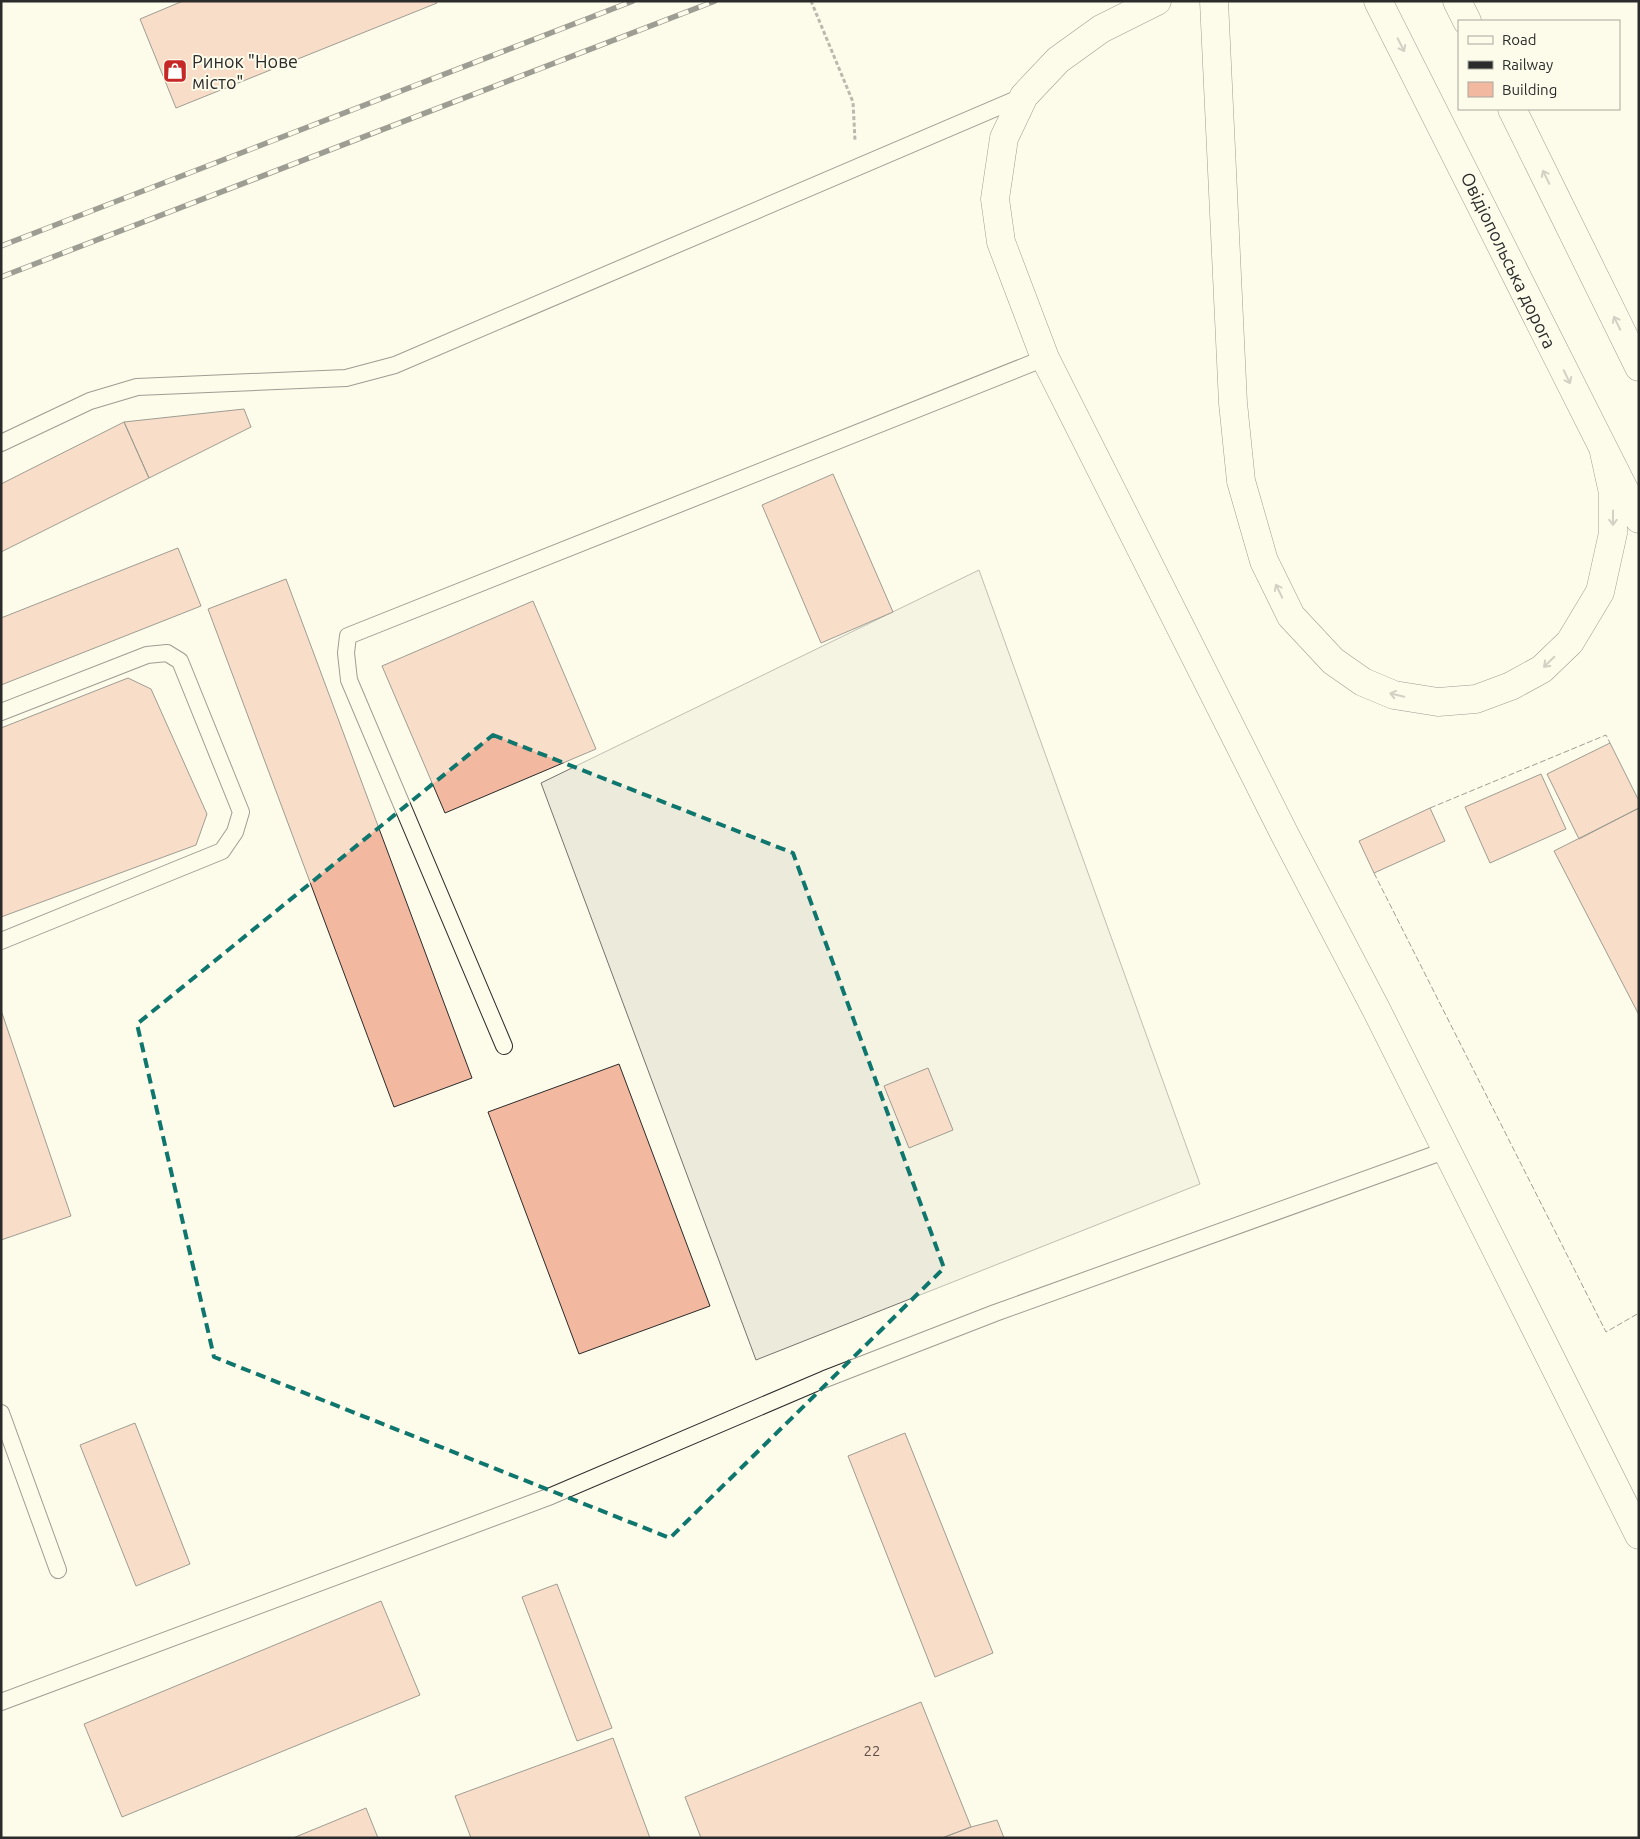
<svg xmlns="http://www.w3.org/2000/svg" width="1640" height="1839" font-family="Ubuntu,sans-serif">
<style>
.parking{fill:#eceadb;stroke:#74746e}
.building{fill:#f2b8a0;stroke:#2b2b2b}
.lines{fill:none;stroke-linecap:round;stroke-linejoin:round}
.lane-casing{stroke:#2b2b2b;stroke-width:18}
.primary-casing{stroke:#2b2b2b;stroke-width:29}
.path{stroke:#6a6964;stroke-width:3;stroke-dasharray:4 2.5;stroke-linecap:butt}
.lane{stroke:#fdfbea;stroke-width:16}
.primary{stroke:#fdfbea;stroke-width:28}
.rail-casing{stroke:#2b2b2b;stroke-width:5.5}
.rail{stroke:#fdfbea;stroke-width:4;stroke-dasharray:11;stroke-linecap:butt}
.fence{stroke:#2b2b2b;stroke-width:1;stroke-dasharray:6 2.5;stroke-linecap:butt}
.oneway{stroke:#9e9d94}
.marked{fill:none;stroke:#0f766e;stroke-width:4;stroke-dasharray:10 6;stroke-linejoin:round}
.labels{text-anchor:middle;dominant-baseline:central;stroke-width:4;stroke-linejoin:round;paint-order:stroke}
.number-label{font-size:15px;fill:#5d4e48}
.poi-label{font-size:18px;fill:#2b2b2b;stroke:#fdfbea;text-anchor:start}
.street-label{font-size:18px;fill:#2b2b2b;stroke:#fdfbea}
</style>
<rect width="100%" height="100%" fill="#fdfbea"/>
<!-- parking -->
<path class="parking" d="M979,570L1200,1184L756,1360L541,783Z"/>
<!-- building -->
<path class="building" d="M183,1H436L437,3L176,108L140,19Z
M244,409L251,427L149,478L124,422Z
M124,422L149,478L1,552V484Z
M833,474L893,612L821,643L762,505Z
M178,548L201,606L1,685V618Z
M286,579L472,1078L394,1107L208,609Z
M533,601L596,749L445,813L382,666Z
M128,678L151,689L207,814L196,845L1,917V728Z
M1610,743L1639,801V808L1579,839L1547,774Z
M1541,774L1566,829L1490,863L1465,807Z
M1430,808L1445,841L1374,873L1359,841Z
M1639,808V1015L1554,851Z
M1,1010L71,1216L1,1240Z
M619,1064L710,1306L579,1354L488,1112Z
M928,1068L953,1130L909,1148L884,1086Z
M135,1423L190,1564L136,1586L80,1445Z
M905,1433L993,1653L935,1677L848,1456Z
M557,1584L612,1728L577,1741L522,1597Z
M381,1601L420,1695L122,1817L84,1724Z
M921,1702L971,1827L942,1838H701L685,1797Z
M613,1738L650,1838H471L455,1796Z
M366,1808L378,1838H293Z
M997,1820L1004,1838H942L971,1827Z"/>
<g class="lines">
<defs>
<path id="lane" d="M1,443L90,401L137,387L346,378L395,365L1024,96
M1,712L147,655L167,653L180,661L241,812L235,832L222,851L1,941
M504,1046L349,680L346,653L348,636L1045,358
M1,1413L58,1570
M1,1702L551,1496L825,1379L995,1313L1447,1150"/>
<path id="primary" d="M1157,1L1101,29L1058,60L1024,96L1004,138L995,199L1001,242L1045,358L1285,835L1376,1009L1639,1535
M1214,1L1233,403L1241,481L1264,561L1291,616L1333,661L1363,682L1394,695L1438,702L1476,699L1511,686L1542,669L1570,642L1600,592L1613,533V493L1604,452
M1378,1L1639,519
M1457,1L1467,21
M1512,109L1639,367"/>
</defs>
<!-- lane casing -->
<use href="#lane" class="lane-casing"/>
<!-- primary casing -->
<use href="#primary" class="primary-casing"/>
<!-- path -->
<path class="path" d="M811,1L853,102L855,140"/>
<!-- lane -->
<use href="#lane" class="lane"/>
<!-- primary -->
<use href="#primary" class="primary"/>
<defs>
<path id="rail" d="M1,246L633,1
M1,277L715,1"/>
</defs>
<!-- rail casing -->
<use href="#rail" class="rail-casing"/>
<!-- rail -->
<use href="#rail" class="rail"/>
<!-- fence -->
<path class="fence" d="M1430,808L1606,735L1610,743
M1374,873L1606,1332L1639,1313"/>
</g>
<!-- one-way arrows -->
<defs><path id="oneway-shaft" d="M-6 0H5M1.5-3L5.5 0L1.5 3" fill="none" stroke-width="1.6" stroke-linecap="round" stroke-linejoin="round" transform="scale(1.25)"/></defs>
<g class="oneway">
<use href="#oneway-shaft" transform="translate(1401 45) rotate(63)"/>
<use href="#oneway-shaft" transform="translate(1546 177) rotate(-116)"/>
<use href="#oneway-shaft" transform="translate(1617 323) rotate(-116)"/>
<use href="#oneway-shaft" transform="translate(1567 377) rotate(64)"/>
<use href="#oneway-shaft" transform="translate(1613 518) rotate(90)"/>
<use href="#oneway-shaft" transform="translate(1279 591) rotate(-116)"/>
<use href="#oneway-shaft" transform="translate(1549 662) rotate(136)"/>
<use href="#oneway-shaft" transform="translate(1397 695) rotate(-167)"/>
</g>
<!-- marked area -->
<path d="M0 0H1640V1839H0ZM493,735L793,853L944,1268L670,1538L214,1357L137,1024Z" fill="#fdfbea" fill-opacity=".55" fill-rule="evenodd"/>
<path class="marked" d="M493,735L793,853L944,1268L670,1538L214,1357L137,1024Z"/>
<!-- icons -->
<defs>
<symbol id="shop-square" viewBox="-11 -11 22 22"><rect x="-9" y="-9" width="18" height="18" rx="4" fill="#c62828" stroke="#fdfbea"/><path d="M-5-2.5h2.3a2.7 3.5 0 0 1 5.4 0H5L5.5 6h-11ZM-1.5-2.5h3a1.5 2.3 0 0 0-3 0Z" fill="#fff"/></symbol>
</defs>
<g fill-rule="evenodd">
<use href="#shop-square" x="161" y="57" width="28" height="28"/>
</g>
<g class="labels">
<!-- number labels -->
<g class="number-label">
<text x="872" y="1750">22</text>
</g>
<!-- poi labels -->
<g class="poi-label">
<text x="192" y="61">Ринок "Нове<tspan x="192" dy="21">місто"</tspan></text>
</g>
<!-- street labels -->
<g class="street-label">
<text transform="translate(1509 260) rotate(64)">Овідіопольська дорога</text>
</g>
</g>
<!-- border -->
<rect width="1640" height="1839" fill="none" stroke="#2b2b2b" stroke-width="5"/>
<!-- legend -->
<rect x="1458" y="20" width="162" height="90" fill="#fdfbea" stroke="#a9a89e"/>
<rect x="1468" y="36" width="25" height="8" fill="#fdfbea" stroke="#a9a89e"/>
<text x="1502" y="45" font-size="15" fill="#2b2b2b">Road</text>
<rect x="1468" y="61" width="25" height="8" fill="#2b2b2b" stroke="#a9a89e"/>
<text x="1502" y="70" font-size="15" fill="#2b2b2b">Railway</text>
<rect x="1468" y="82" width="25" height="15" fill="#f2b8a0" stroke="#a9a89e"/>
<text x="1502" y="95" font-size="15" fill="#2b2b2b">Building</text>
</svg>
